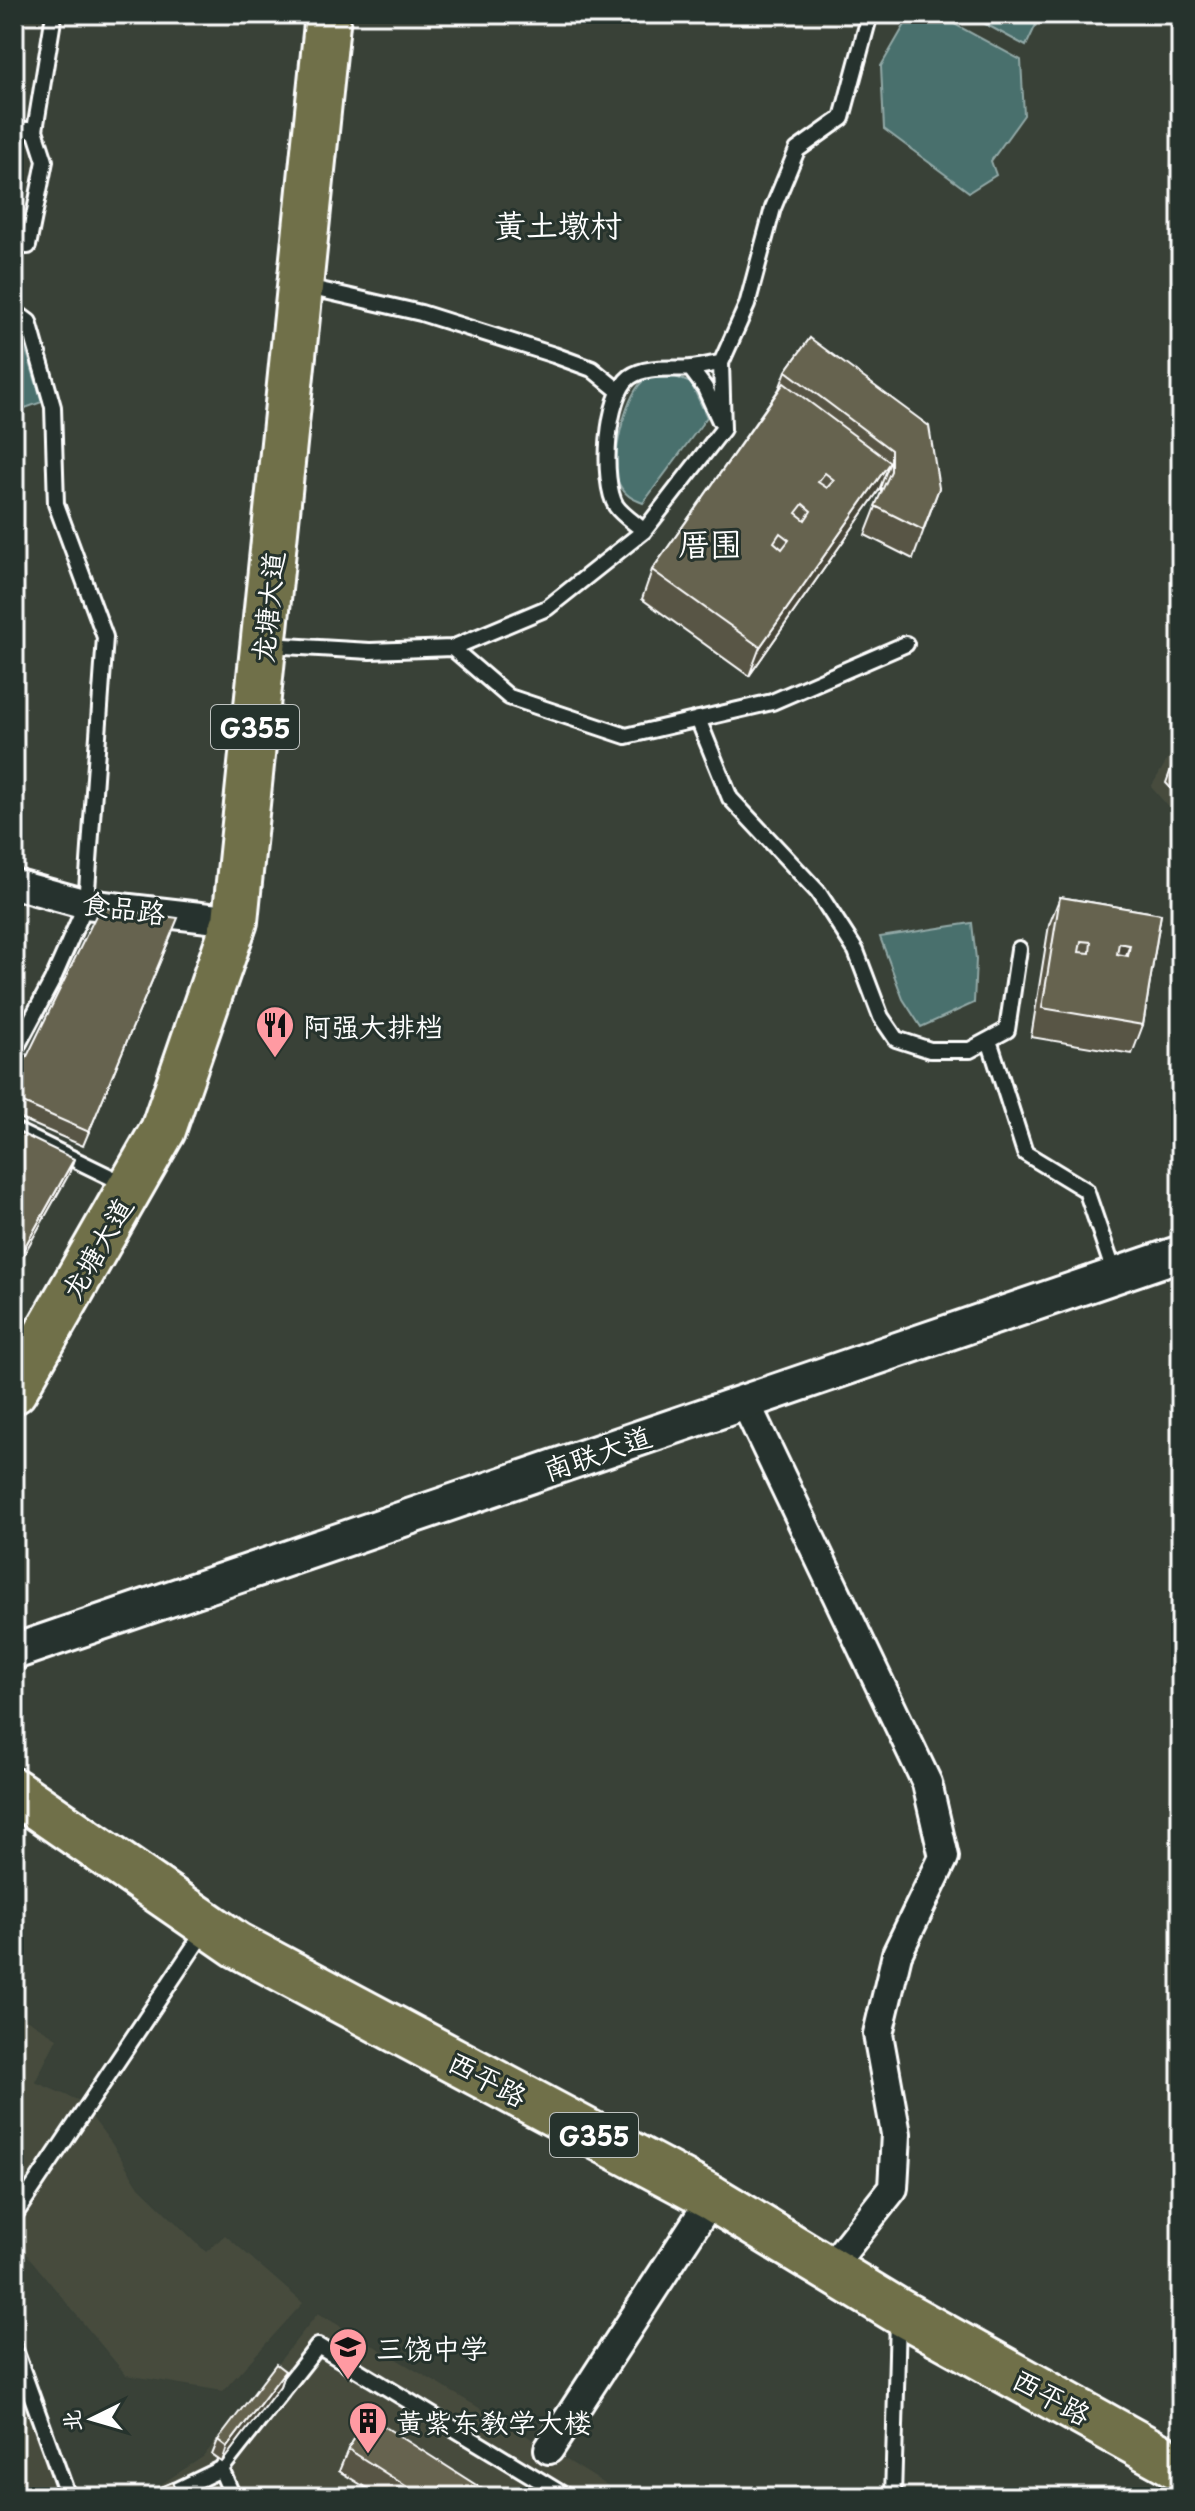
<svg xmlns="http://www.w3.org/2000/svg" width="1195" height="2511" font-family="'Playpen Sans','LXGW WenKai TC',sans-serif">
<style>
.built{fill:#464b3e}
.water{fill:#4a6f6d;stroke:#92a9a7;stroke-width:2}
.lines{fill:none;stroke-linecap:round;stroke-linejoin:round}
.service-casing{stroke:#fff;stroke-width:20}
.minor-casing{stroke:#fff;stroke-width:34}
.tertiary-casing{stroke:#fff;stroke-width:40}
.trunk-casing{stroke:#fff;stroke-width:50}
.service{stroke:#26332d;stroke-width:14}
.minor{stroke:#26332d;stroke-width:28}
.tertiary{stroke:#26332d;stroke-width:34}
.trunk{stroke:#70704a;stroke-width:44}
.wall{fill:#585544;stroke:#fff;stroke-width:2}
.shaded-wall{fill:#474537;stroke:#fff;stroke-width:2}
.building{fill:#66634f;stroke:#fff;stroke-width:2;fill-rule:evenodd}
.labels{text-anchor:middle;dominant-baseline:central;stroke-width:6;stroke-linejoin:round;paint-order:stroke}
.shield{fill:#26332d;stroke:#bec2c0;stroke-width:2}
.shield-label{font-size:26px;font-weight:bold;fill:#fff}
.street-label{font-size:28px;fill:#fff;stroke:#26332d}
.poi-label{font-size:28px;fill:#fff;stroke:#26332d;text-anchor:start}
.quarter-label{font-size:32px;fill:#fff;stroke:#26332d}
</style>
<rect width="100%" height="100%" fill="#394137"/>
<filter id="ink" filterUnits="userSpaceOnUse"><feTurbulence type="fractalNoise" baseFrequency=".0125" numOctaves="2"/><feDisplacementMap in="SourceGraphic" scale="16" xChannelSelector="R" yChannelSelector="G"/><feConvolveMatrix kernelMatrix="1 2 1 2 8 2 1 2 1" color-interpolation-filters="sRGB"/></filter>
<g filter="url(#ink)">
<!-- built -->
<path class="built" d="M1181,737V821L1151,787Z
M16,2013L57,2038L35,2082L80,2101L112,2144L139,2187L206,2252L225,2235L303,2303L223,2391L126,2375L14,2239Z
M318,2313L549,2449L626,2497H141L203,2457Z
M14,2352L64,2497H14Z"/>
<!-- water -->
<path class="water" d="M911,14H936L1021,60L1024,115L991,161L996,175L969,192L884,129L881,66Z
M967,14H1041L1026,46Z
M14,326L23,339L42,402L14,412Z
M673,376L691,383L707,417L643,503C632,499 625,495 619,484C609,464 625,397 642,382C651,375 662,377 673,376Z
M972,923L976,959L974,1003L921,1027L903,999L880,937Z"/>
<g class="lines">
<defs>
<path id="service" d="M14,130H35
M14,246H28L45,161L35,130L54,14
M303,286L421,313L554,355L592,369L619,391
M14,311L29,322L53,407L56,504L105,637L86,904L52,981L14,1052
M690,368L705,388L720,421
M644,531C635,523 622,515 616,506C601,481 606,395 630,377C646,365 673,370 691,368C701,367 711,364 721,363
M268,645L370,651L452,648L547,608L644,531L723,429L721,363L747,305L773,208L797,150L842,118L870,14
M452,648L509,697L626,736L772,702L906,644
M698,719L730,798L818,892L856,951L881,1017L896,1039L930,1050H970L1007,1030L1019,949
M989,1040L1025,1153L1086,1190L1115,1275
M14,1130L127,1185
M14,2216L205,1930
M14,2347L68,2497
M221,2469L233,2497
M163,2497L221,2469L318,2346L567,2497
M893,2497L898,2319"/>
<path id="minor" d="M14,884L86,904L235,921
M745,1402L927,1783L944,1857L897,1954L878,2034L896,2134L893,2188L829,2269
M549,2449L712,2198"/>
<path id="tertiary" d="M14,1652L1181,1253"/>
<path id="trunk" d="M14,1391L163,1130L235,921L328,14
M14,1791L237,1945L712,2198L898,2311L1181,2468"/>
</defs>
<!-- service casing -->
<use href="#service" class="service-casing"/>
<!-- minor casing -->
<use href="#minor" class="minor-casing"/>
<!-- tertiary casing -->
<use href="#tertiary" class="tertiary-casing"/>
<!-- trunk casing -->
<use href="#trunk" class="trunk-casing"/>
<!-- service -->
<use href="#service" class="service"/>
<!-- minor -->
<use href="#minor" class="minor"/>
<!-- tertiary -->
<use href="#tertiary" class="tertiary"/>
<!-- trunk -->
<use href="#trunk" class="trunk"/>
</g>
<!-- wall -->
<path class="wall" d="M810,338L939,488L913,559L865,535L881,494V487L749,676L642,599L652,570L779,389L786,371Z
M1181,754V799L1166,783L1174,761Z
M1060,897L1161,914L1143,1025L1132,1054L1031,1037L1049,925Z
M172,933L83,1146L14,1116V1083Z
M285,2371L280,2386L222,2462L212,2455L218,2440Z
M348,2449L495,2497H381L339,2471Z"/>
<!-- shaded-wall -->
<path class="shaded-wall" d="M890,462L879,490L749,676L760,647Z
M1119,943L1130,945L1119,973L1108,972Z
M74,1159L69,1174L14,1272V1266Z
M285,2371L280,2386L222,2462L227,2447Z"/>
<!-- building -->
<path class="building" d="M810,338L929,426L939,488L923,530L875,506L891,471V450L786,371Z
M784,383L890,462L760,647L652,570ZM825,473L834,480L827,488L818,482ZM803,504L811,511L805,520L796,513ZM780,533L789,540L782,549L774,542Z
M1181,754V768L1174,761Z
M1060,897L1161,914L1143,1025L1042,1008ZM1081,941L1091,942L1090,953L1079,952ZM1119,943L1130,945L1128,956L1117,954Z
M100,907L178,918L89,1132L14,1099V1083Z
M14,1130L74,1159L14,1266Z
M276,2364L285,2371L227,2447L218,2440Z
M368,2416L495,2497H423L348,2449Z
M173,2482L179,2497H147L146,2493Z"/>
</g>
<!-- icons -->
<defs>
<symbol id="restaurant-pin" viewBox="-11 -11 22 30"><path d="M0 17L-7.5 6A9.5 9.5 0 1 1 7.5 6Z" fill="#ff9aa2" stroke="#26332d"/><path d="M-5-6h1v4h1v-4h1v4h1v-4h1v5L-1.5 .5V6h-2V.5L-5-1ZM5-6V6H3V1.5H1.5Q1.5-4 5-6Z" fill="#111"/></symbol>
<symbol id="school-pin" viewBox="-11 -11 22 30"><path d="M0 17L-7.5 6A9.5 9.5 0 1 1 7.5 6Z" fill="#ff9aa2" stroke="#26332d"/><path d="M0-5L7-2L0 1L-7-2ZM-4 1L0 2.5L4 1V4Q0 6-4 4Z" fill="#111"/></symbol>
<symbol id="building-pin" viewBox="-11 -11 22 30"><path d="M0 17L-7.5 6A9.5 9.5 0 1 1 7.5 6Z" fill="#ff9aa2" stroke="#26332d"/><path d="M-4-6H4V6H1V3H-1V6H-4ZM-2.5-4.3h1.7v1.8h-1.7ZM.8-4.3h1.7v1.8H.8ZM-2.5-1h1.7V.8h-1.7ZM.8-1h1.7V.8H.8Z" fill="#111"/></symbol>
</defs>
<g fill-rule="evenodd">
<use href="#restaurant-pin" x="253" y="1003" width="44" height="60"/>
<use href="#school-pin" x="326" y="2325" width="44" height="60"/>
<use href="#building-pin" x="346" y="2399" width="44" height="60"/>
</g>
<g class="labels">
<!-- shield labels -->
<g class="shield">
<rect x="211" y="705" width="88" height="44" rx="6"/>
<rect x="550" y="2113" width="88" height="44" rx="6"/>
</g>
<g class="shield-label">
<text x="255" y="727">G355</text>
<text x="594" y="2135">G355</text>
</g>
<!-- street labels -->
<g class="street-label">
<text transform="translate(267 607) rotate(-84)">龙塘大道</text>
<text transform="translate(124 907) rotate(8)">食品路</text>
<text transform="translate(96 1248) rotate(-60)">龙塘大道</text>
<text transform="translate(597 1452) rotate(-19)">南联大道</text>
<text transform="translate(488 2078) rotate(28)">西平路</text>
<text transform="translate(1052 2396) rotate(29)">西平路</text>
</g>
<!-- poi labels -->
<g class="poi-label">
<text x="303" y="1025">阿强大排档</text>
<text x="376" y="2347">三饶中学</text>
<text x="396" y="2421">黄紫东教学大楼</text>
</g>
<!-- quarter labels -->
<g class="quarter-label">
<text x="558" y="224">黄土墩村</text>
<text x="710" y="543">厝围</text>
</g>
</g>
<!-- margin -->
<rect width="1195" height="2511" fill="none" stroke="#26332d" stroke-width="48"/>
<rect x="24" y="24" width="1147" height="2463" fill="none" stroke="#fff" stroke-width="3" filter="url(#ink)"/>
<!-- north arrow -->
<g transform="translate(92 2419) rotate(265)" stroke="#26332d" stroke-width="6" paint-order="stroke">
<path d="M0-6L14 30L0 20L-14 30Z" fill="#ffffff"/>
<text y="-12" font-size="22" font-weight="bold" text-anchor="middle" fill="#ffffff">北</text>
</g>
</svg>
